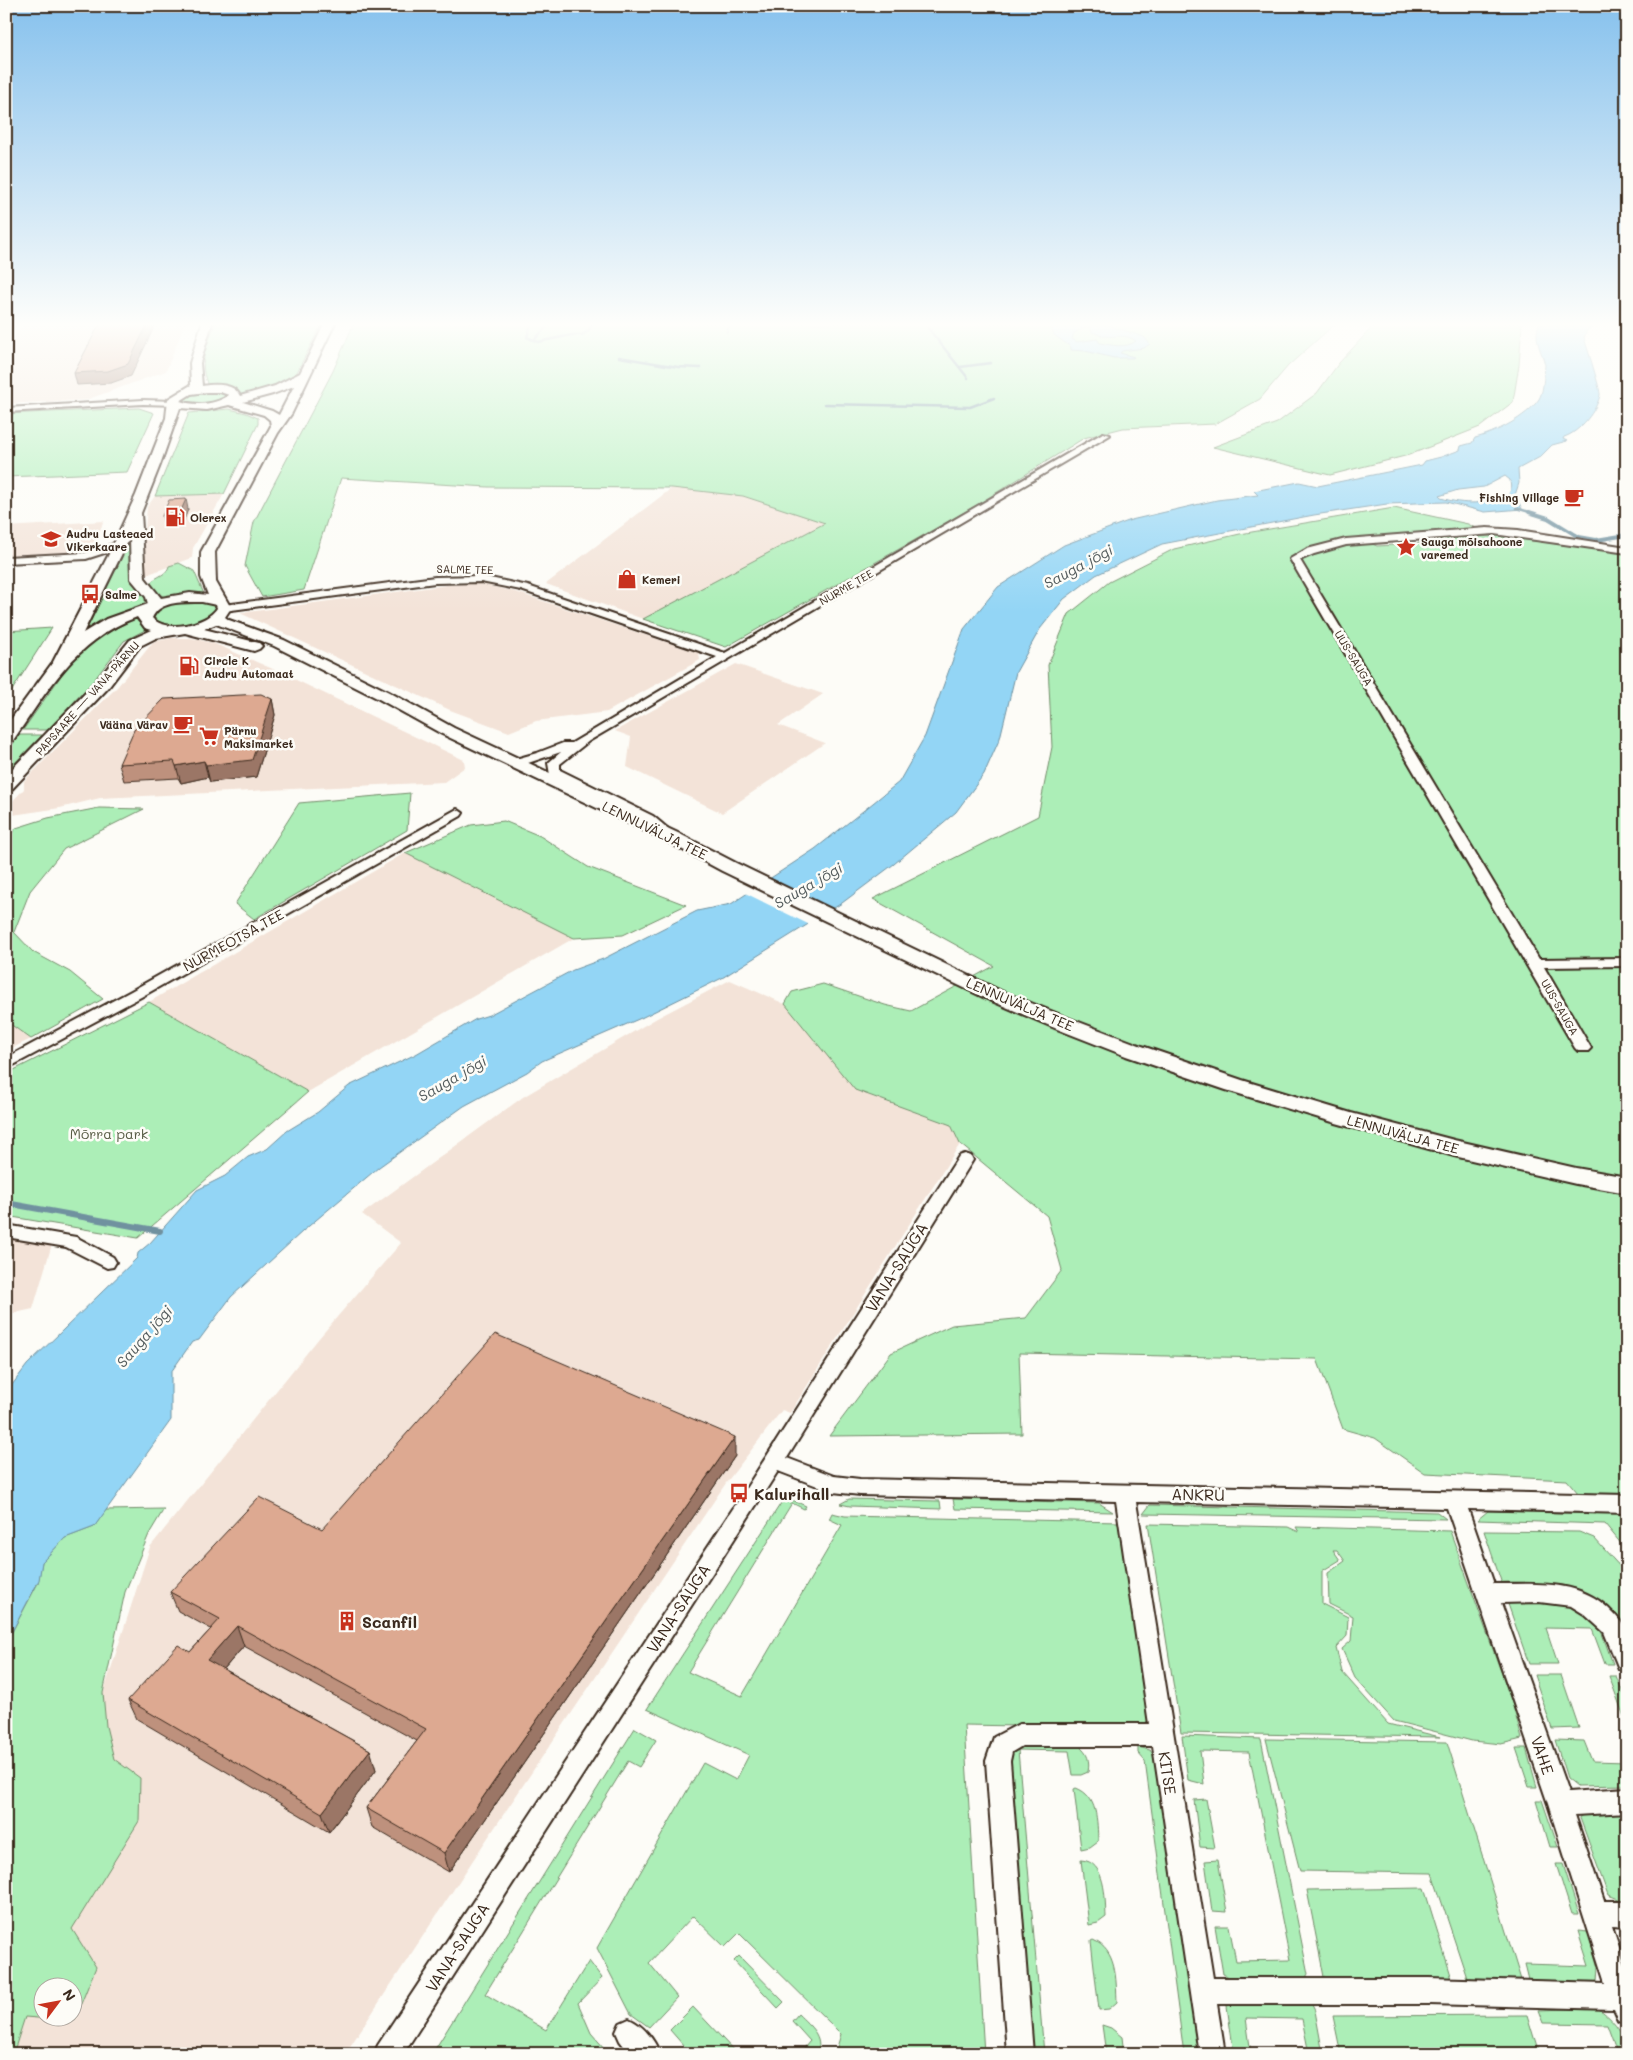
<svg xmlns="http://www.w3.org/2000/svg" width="1633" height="2060" font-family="Mali,sans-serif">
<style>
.built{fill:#f3e3d8;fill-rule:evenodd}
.green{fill:#aceeb7;stroke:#748c6a;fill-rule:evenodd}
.water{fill:#93d5f5;stroke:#70919f;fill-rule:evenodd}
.pier{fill:#fdfcf7}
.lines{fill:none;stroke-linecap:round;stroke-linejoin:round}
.stream-far2{stroke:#70919f;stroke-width:2.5}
.stream-far1{stroke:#70919f;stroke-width:4}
.stream{stroke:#70919f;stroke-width:6}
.street-casing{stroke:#3b2a1e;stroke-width:4}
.secondary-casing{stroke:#3b2a1e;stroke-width:4}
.street{fill:#fdfcf7;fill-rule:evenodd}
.secondary{fill:#fdfcf7;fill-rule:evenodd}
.wall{fill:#be917d;stroke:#3b2a1e}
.shaded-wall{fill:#9b7666;stroke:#3b2a1e}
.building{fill:#dda991;stroke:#3b2a1e}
.labels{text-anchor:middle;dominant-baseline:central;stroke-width:5;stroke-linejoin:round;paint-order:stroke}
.far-poi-label{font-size:11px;font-weight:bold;fill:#3b2a1e;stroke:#fdfcf7;text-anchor:start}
.far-street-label{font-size:11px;fill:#3b2a1e;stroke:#fdfcf7}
.street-label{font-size:14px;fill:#3b2a1e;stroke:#fdfcf7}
.park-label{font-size:14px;fill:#575b44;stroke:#fdfcf7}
.water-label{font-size:15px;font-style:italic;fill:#555d5e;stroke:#fdfcf7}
.near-street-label{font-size:16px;fill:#3b2a1e;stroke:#fdfcf7}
.near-poi-label{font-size:16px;font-weight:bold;fill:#3b2a1e;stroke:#fdfcf7;text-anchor:start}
</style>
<rect width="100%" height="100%" fill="#fdfcf7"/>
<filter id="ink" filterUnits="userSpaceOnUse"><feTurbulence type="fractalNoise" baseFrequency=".02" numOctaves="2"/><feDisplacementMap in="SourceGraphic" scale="10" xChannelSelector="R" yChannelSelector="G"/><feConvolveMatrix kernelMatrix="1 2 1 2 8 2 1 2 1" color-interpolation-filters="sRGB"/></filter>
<g filter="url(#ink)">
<!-- built -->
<path class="built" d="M23,323H185L166,371L86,400L6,404V348Z
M672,488L743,496L826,523L643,619L546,584Z
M224,494L193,548L192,558L146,575L144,540L147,507L155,496Z
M104,521L91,551L6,557V527Z
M477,583L516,592L699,653L700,660L607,712L536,721L509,732L450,710L240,613L447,585Z
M171,638H191L213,643L275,670L464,760L465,767L444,782L100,798L60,808L6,816V808L24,789V781L118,686L153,642Z
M736,664L823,694L778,725L825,743L722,813L627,767L631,737L615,731Z
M405,853L574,938L308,1092L149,1002Z
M730,980L785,1004L855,1090L951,1125L960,1144L790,1413L782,1410L726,1483L483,1845L345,2054H6V1996L150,1547L319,1338L401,1243L362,1214L523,1097L657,1018ZM42,1988H72V2018H42Z
M6,1021L31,1039L6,1051Z
M6,1238L52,1244L33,1309L6,1315Z"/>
<!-- green -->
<path class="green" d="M215,323H322L294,378L281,386L242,397L237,390L225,387H204L207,383C198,360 208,345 215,323Z
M354,323H1336L1288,366L1260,399L1215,424L1123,428L1084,438L975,506L726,647L643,619L825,523L743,496L672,488L488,487L341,478L304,590L262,597L245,566L254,522L333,371Z
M1376,323H1522L1519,365L1513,402L1480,427L1409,455L1330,475L1213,447L1277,423L1317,393L1339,363Z
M205,391L223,392L230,395L226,400L196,405L182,402L187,395Z
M139,408L154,413L127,472L6,477V414Z
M229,409L246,413L258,418V424L224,494L155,496L189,413Z
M1394,508L1468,524L1479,530L1362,540L1377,546L1415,544L1446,538L1495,536L1627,553V1551L1605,1524L1477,1520L1488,1511L1596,1514L1567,1480L1425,1473L1375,1438L1343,1429L1317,1359L1019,1353L1022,1434L829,1436L891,1353L952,1325L1026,1318L1062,1270L1047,1216L960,1144L951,1125L855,1090L785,1004L792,992L823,984L885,1005L911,1011L994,966L873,899L1038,816L1052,747L1048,665L1069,614L1109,582L1174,549L1240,534Z
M129,543C130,571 125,577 146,598L143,606L85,633Z
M179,563L194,571L204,594L166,599L151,586V582C157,576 167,575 169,566Z
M182,601C192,601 213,598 217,610C213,613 209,618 205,620C190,629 166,628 152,619V614L162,606Z
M137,615V621L143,627L147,629L124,641L94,680L48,730H23L77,653L99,633Z
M52,628L11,692H6V631Z
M18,735H42L6,772V751Z
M410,793L407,830L254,919L235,904L299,803Z
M99,808L144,809L64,849L30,891L14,932L33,952L70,972L103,999L31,1039L6,1021V840L16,828L48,818Z
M504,821L540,836L588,867L686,905L623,935L574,938L405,853L471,825Z
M149,1002L308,1092L138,1238L6,1216V1074Z
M785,1497L806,1506L804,1509L792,1503L688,1672L742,1696L842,1525L829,1519L832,1513L845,1516L890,1517L1119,1522L1149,1712L1148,1720L1143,1726L1127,1728L964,1725L984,2054H835L841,2034L739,1933L725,1947L693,1916L649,1963L677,1997L649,2027L631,2014L597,1948L703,1763L736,1780L749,1755L647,1709Z
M849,1499L940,1501L941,1509L850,1506L840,1504Z
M953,1499L1099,1503L1113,1512L955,1509Z
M1150,1505L1437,1512L1446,1519L1143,1514Z
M164,1509L149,1534L125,1592L103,1693L106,1726L114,1759L140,1778L139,1821L72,1929L96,1967L74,2021L25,2017L13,2054H6V1643L38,1583L42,1562L65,1538L94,1527L106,1510ZM42,1988H72V2018H42Z
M1148,1524L1288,1527L1299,1532L1296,1527L1450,1531L1511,1699L1522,1739L1501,1744L1472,1741L1394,1721L1355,1678L1342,1649L1351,1641L1353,1616L1329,1604L1328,1573L1345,1561L1337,1550H1333L1340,1560L1322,1571V1604L1348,1617L1347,1636L1336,1648L1342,1672L1388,1724L1440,1737L1181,1733Z
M1484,1531L1579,1532L1594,1538L1623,1570L1627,1571V1632L1606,1611L1502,1584Z
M1514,1601L1567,1604L1578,1606L1599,1625L1613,1664H1605L1592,1629L1546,1628L1558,1664H1529L1508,1604Z
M1534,1675H1561L1579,1728L1552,1729Z
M1609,1676H1616L1627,1702V1725Z
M635,1728L656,1740L639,1767L628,1761L485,1994L546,2030L589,1961L602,1978L578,2003L591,2033L605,2049L601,2054H432Z
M1182,1736L1261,1739L1308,1974L1302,1983L1233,1979L1223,1974L1215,1926H1229L1236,1961L1290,1960L1249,1752L1200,1751L1204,1784L1188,1780Z
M1266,1739L1447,1742L1521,1980L1469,1984L1432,1873L1300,1871Z
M1555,1740L1584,1741L1592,1761L1627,1762V1785L1577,1786L1567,1778Z
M1009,1745L1079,1746C1088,1754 1090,1760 1088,1772L1081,1775H1073L1069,1751L1018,1750L1044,2054H1029L1006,1753Z
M1138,1747L1150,1750L1156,1759L1199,2054H1184L1145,1761L1138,1753Z
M1516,1748H1526L1537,1787H1529Z
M1076,1788C1098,1796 1097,1821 1098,1841L1090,1847L1081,1849L1074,1789Z
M1206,1799L1215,1848L1200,1847L1194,1800Z
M1536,1800H1542L1558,1847H1550Z
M1627,1810V1901L1621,1900L1608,1895L1580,1818L1583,1812Z
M1081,1860C1106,1861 1105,1898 1106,1917L1098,1923L1089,1925Z
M1218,1860L1227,1912L1212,1911L1205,1861Z
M1556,1864H1563L1579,1914H1572Z
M1424,1888L1453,1982H1325L1307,1890Z
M1578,1931L1588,1932L1598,1968L1597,1981L1589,1985L1530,1984L1525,1964L1589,1966Z
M1093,1940C1117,1950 1116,1979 1117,2002L1109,2009L1099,2010L1091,1941Z
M739,1956L784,2002L778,2008L734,1961Z
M1235,2000L1310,2001L1315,2011L1323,2054H1309L1302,2019L1246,2018L1251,2054H1234L1227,2006Z
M693,2007L737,2054H691L670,2030Z
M1597,2008C1612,2017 1627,2035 1627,2054H1618L1607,2024L1544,2023L1539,2010Z
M798,2014C810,2026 824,2036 817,2054H799L810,2041L792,2021Z
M1527,2015L1539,2054H1341L1333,2016Z
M1102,2025L1111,2028L1122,2037L1124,2054H1106Z"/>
<!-- water -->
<path class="water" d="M1043,323H1102L1144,337L1150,344L1144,348L1122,351L1120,353L1134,357L1133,358H1114L1085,351L1071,350V347L1054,335L1052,329ZM1086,327H1090L1092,332C1096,333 1100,336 1104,336C1115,338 1126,333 1136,341C1126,349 1111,345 1100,343L1097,339L1077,342L1072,339L1074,333Z
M1598,323L1587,330L1584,338C1586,344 1601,391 1600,395C1597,410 1580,432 1564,437L1563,439L1567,441L1552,445L1540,457L1518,469L1519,483L1515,495L1522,509L1485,512L1446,502L1387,504L1314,515L1162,544L1096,575L1064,599L1040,629L1016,672L1000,738L984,774L956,812L894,864L842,903L722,978L641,1018L542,1061L527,1072L464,1106L379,1167L303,1231L231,1297L199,1340L192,1342L171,1372V1420L94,1527L65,1538L42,1562L39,1580L6,1643V1393L27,1365L137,1258L138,1253L150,1243L197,1190L225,1176L248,1157L267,1149L287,1131L318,1112L349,1086L416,1054L476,1019L489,1015L573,970L603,959L697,911L731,904L815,849L868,807L899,782L925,736L964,629L998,587L1064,545L1131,520L1217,500L1258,495L1254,491L1299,482L1318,486L1422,465L1425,461L1441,457L1460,450L1461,446L1472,443L1475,438C1495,433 1527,417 1539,399C1543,392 1543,384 1544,377C1544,373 1545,369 1545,365C1542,351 1533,340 1539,324ZM1505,476L1510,480L1511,490L1508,495C1486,505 1464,505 1441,498L1439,496L1458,490L1484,487Z"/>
<!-- pier -->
<path class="pier" d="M766,878L835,910L810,925L743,892Z"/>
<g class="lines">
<!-- stream-far2 -->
<path class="stream-far2" d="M531,324L527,337L538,342L572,335H582L588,331L593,323
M928,328L968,378
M727,332L730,323
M534,340L550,323
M619,357L678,367L701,368
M960,367L991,363
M825,404L970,407L994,398
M1516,508L1533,513"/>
<!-- stream-far1 -->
<path class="stream-far1" d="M1529,512L1548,518L1579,537L1596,540L1627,535"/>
<!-- stream -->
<path class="stream" d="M6,1203L160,1231"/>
<defs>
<path id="street" d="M143,400L175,401L179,403L175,405L143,404L6,412V408Z
M1103,433L1110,435L589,741L560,764V770L653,816L672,832L666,836L661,835L645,822L550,775L548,763L561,752L516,767L510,763L512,760L537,753L563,743H572L717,657L521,590L481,582L435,583L224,611L219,608L224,605L435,577L481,576L528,586L725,653Z
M1487,528L1518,530L1627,547V553L1494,534L1346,545L1314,554L1300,560L1539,959L1627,958V966L1544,967L1591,1048L1588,1051H1578L1575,1048L1290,559L1307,549L1346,539Z
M120,542L125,545L123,547L86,559L6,563V557L85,553Z
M457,809L463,813L461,816L141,997L6,1069V1058L131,991Z
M965,1154L971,1156L973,1160L787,1458L834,1476L860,1479L1627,1495V1513L1468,1509L1494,1584C1534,1584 1577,1579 1608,1608C1616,1616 1623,1622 1626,1633C1629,1644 1627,1660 1627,1672L1619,1669L1604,1632L1584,1614L1571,1606L1539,1602L1501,1603L1568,1792L1627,1788V1812L1575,1815L1604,1901H1627V1927L1612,1926L1627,1971V2024L1618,2020L1613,2009L1429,2004H1217L1225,2054H1199L1153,1746H1022L1012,1752L1010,1761L1033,2054H1007L986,1761L994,1737L1019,1724H1149L1116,1501L860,1495L833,1492L778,1471L403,2054H374L378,2045L738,1501L959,1156ZM1136,1502L1447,1508L1548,1804L1605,1983L1429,1978H1213Z
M6,1225L76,1237L113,1257L116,1262L113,1267L107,1268L66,1247L6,1237Z
M629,2019C643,2025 654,2039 660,2054H630L620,2041L616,2032L620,2023Z"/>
<path id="secondary" d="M202,323H212L200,363L202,386C215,384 234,383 240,396L275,386L300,373L325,323H335L292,413L278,433L215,552L216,582L231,608L225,617L229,620L284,640L389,692L454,728L680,834L736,863L1001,991L1071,1019L1142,1046L1242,1080L1351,1113L1454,1140L1576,1168L1627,1177V1193L1576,1184L1454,1156L1336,1123L1226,1090L1126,1056L1057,1029L987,999L722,871L668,842L442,734L377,698L274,646L216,624L204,629L259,643L262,646L259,649L254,651L185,633L156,638L140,646L108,688L12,789L6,790V775L96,682L130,640L152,630L145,628L137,617C75,640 48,690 12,742L6,743V726L53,662L110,552L136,495L166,418L168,399L191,385L190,363ZM294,386L279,415L272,411L243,402L273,394ZM207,392H220L229,395C216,405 195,406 180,401L191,394ZM229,405L264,415L270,420L271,426L201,552V577L208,595L190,593L161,598L145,578L141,513L160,465L180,408L207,410ZM130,537L131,579L146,597L148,604L106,619L83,633ZM202,602L216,605L217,608C206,625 166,633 152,618C160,600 185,602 202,602Z"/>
</defs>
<!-- street casing -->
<use href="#street" class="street-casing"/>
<!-- secondary casing -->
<use href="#secondary" class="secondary-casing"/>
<!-- street -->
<use href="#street" class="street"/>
<!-- secondary -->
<use href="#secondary" class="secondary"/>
</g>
<!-- wall -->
<path class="wall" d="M188,509L182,525H164L162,516Z
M272,699L275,715L256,777L210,782L208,777L181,783L178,778L124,781L119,764Z
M735,1456L449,1872L372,1827L366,1808L417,1741L244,1646L224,1669L370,1750L376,1770L329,1832L137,1719L128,1700L190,1652L211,1629L178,1611L170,1592L322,1529Z"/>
<!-- shaded-wall -->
<path class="shaded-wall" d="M148,323H156L131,376L111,383L77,385L74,373Z
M186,499L188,509L182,525L179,515Z
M272,699L275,715L256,777L210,782L206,765Z
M204,761L208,777L181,783L176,766Z
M735,1437V1456L449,1872L444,1853Z
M237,1626L244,1646L215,1679L207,1660Z
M370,1750L376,1770L329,1832L322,1813Z"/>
<!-- building -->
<path class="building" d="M100,323H148L128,364L108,371L74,373Z
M186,499L179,515L162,516L169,500Z
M261,694L272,699L252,760L206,765L204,761L176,766L174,761L119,764L134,730L164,699Z
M495,1334L735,1437L444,1853L366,1808L426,1729L237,1626L207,1660L370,1750L322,1813L128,1700L178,1645L190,1652L220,1619L170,1592L259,1497L322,1529Z"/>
</g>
<!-- sky -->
<linearGradient id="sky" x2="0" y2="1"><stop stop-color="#86c1ed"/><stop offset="0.53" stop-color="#fefefb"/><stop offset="1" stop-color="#fefefb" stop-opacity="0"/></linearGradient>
<rect width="1633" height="612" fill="url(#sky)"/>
<!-- icons -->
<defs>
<symbol id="cafe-bare" viewBox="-9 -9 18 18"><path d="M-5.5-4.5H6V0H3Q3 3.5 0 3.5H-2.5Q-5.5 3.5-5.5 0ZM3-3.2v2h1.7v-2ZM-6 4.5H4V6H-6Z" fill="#c8321e" stroke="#fdfcf7" stroke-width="2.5" paint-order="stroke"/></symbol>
<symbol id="fuel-bare" viewBox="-9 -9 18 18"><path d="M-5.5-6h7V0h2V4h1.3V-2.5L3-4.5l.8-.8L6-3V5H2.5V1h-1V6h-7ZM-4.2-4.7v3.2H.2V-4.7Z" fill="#c8321e" stroke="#fdfcf7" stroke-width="2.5" paint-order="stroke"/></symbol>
<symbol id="school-bare" viewBox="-9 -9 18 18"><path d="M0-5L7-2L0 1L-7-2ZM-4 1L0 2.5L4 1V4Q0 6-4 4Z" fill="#c8321e" stroke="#fdfcf7" stroke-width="2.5" paint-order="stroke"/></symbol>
<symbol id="sight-bare" viewBox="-9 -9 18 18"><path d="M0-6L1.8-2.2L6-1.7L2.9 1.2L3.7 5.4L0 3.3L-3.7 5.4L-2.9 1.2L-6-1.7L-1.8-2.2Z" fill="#c8321e" stroke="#fdfcf7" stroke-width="2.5" paint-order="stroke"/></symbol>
<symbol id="shop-bare" viewBox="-9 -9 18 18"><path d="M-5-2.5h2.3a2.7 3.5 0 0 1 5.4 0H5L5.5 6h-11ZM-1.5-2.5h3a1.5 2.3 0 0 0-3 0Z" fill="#c8321e" stroke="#fdfcf7" stroke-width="2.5" paint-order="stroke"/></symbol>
<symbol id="bus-bare" viewBox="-9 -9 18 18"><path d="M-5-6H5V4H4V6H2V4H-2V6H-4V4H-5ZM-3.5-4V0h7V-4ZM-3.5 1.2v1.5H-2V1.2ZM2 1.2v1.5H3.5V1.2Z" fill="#c8321e" stroke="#fdfcf7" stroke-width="2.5" paint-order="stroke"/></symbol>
<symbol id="supermarket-bare" viewBox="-9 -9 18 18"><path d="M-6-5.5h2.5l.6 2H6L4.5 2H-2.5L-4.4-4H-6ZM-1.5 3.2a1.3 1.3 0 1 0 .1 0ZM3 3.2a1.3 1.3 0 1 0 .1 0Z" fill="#c8321e" stroke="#fdfcf7" stroke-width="2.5" paint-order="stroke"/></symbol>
<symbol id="building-bare" viewBox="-9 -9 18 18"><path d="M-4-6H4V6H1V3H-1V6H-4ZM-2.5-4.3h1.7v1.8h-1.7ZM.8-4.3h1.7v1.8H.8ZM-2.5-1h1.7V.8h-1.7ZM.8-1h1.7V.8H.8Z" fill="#c8321e" stroke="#fdfcf7" stroke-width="2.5" paint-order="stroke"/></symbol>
</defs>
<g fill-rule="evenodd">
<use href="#cafe-bare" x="1560" y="483" width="28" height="28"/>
<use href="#fuel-bare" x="161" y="503" width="28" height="28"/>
<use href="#school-bare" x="37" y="525" width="28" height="28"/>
<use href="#sight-bare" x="1392" y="533" width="28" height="28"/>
<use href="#shop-bare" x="613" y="565" width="28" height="28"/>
<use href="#bus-bare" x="76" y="580" width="28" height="28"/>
<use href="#fuel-bare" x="175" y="652" width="28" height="28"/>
<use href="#cafe-bare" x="169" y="710" width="28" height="28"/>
<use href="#supermarket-bare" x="195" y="722" width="28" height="28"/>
<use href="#bus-bare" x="725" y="1479" width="28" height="28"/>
<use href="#building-bare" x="333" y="1607" width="28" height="28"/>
</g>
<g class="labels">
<!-- far-poi labels -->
<g class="far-poi-label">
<text x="1559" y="497" text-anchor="end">Fishing Village</text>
<text x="190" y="517">Olerex</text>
<text x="66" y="533">Audru Lasteaed<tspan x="66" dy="13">Vikerkaare</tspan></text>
<text x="1421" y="541">Sauga mõisahoone<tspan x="1421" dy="13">varemed</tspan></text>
<text x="642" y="579">Kemeri</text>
<text x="105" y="594">Salme</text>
<text x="204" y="660">Circle K<tspan x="204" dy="13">Audru Automaat</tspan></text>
<text x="168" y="724" text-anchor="end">Vääna Värav</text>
<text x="224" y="730">Pärnu<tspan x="224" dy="13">Maksimarket</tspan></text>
</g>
<!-- far-street labels -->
<g class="far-street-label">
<text transform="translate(465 569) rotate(1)">SALME TEE</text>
<text transform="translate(846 587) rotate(-30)">NURME TEE</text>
<text transform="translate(1354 658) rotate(59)">UUS-SAUGA</text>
<text transform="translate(87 698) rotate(-48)">PAPSAARE — VANA-PÄRNU</text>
<text transform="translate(1560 1007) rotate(60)">UUS-SAUGA</text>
</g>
<!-- street labels -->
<g class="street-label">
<text transform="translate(655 830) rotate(26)">LENNUVÄLJA TEE</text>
<text transform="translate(233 940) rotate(-29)">NURMEOTSA TEE</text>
<text transform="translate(1020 1004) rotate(23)">LENNUVÄLJA TEE</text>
<text transform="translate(1403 1134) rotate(15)">LENNUVÄLJA TEE</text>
</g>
<!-- park labels -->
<g class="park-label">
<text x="109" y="1133">Mõrra park</text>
</g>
<!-- water labels -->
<g class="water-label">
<text transform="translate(1078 566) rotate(-28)">Sauga jõgi</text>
<text transform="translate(808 885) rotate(-30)">Sauga jõgi</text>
<text transform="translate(452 1078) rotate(-30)">Sauga jõgi</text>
<text transform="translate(144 1336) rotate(-49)">Sauga jõgi</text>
</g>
<!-- near-street labels -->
<g class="near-street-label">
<text transform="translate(896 1267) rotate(-58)">VANA-SAUGA</text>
<text transform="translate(1198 1494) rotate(1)">ANKRU</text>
<text transform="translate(678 1608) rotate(-57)">VANA-SAUGA</text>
<text transform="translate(1543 1755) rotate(71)">VAHE</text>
<text transform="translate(1168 1773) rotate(81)">KITSE</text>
<text transform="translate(457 1947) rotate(-57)">VANA-SAUGA</text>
</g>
<!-- near-poi labels -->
<g class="near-poi-label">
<text x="754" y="1493">Kalurihall</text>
<text x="362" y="1621">Scanfil</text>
</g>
</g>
<!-- margin -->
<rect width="1633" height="2060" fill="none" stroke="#fdfcf7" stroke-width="25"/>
<rect x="12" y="12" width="1608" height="2035" fill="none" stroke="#3b2a1e" stroke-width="2" filter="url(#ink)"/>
<!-- north arrow -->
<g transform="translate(58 2002) rotate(58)"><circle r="24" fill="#fdfcf7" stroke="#afa8a0"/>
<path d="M0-4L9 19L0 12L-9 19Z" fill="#c8321e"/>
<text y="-8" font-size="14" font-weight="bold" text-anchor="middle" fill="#3b2a1e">N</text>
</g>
</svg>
